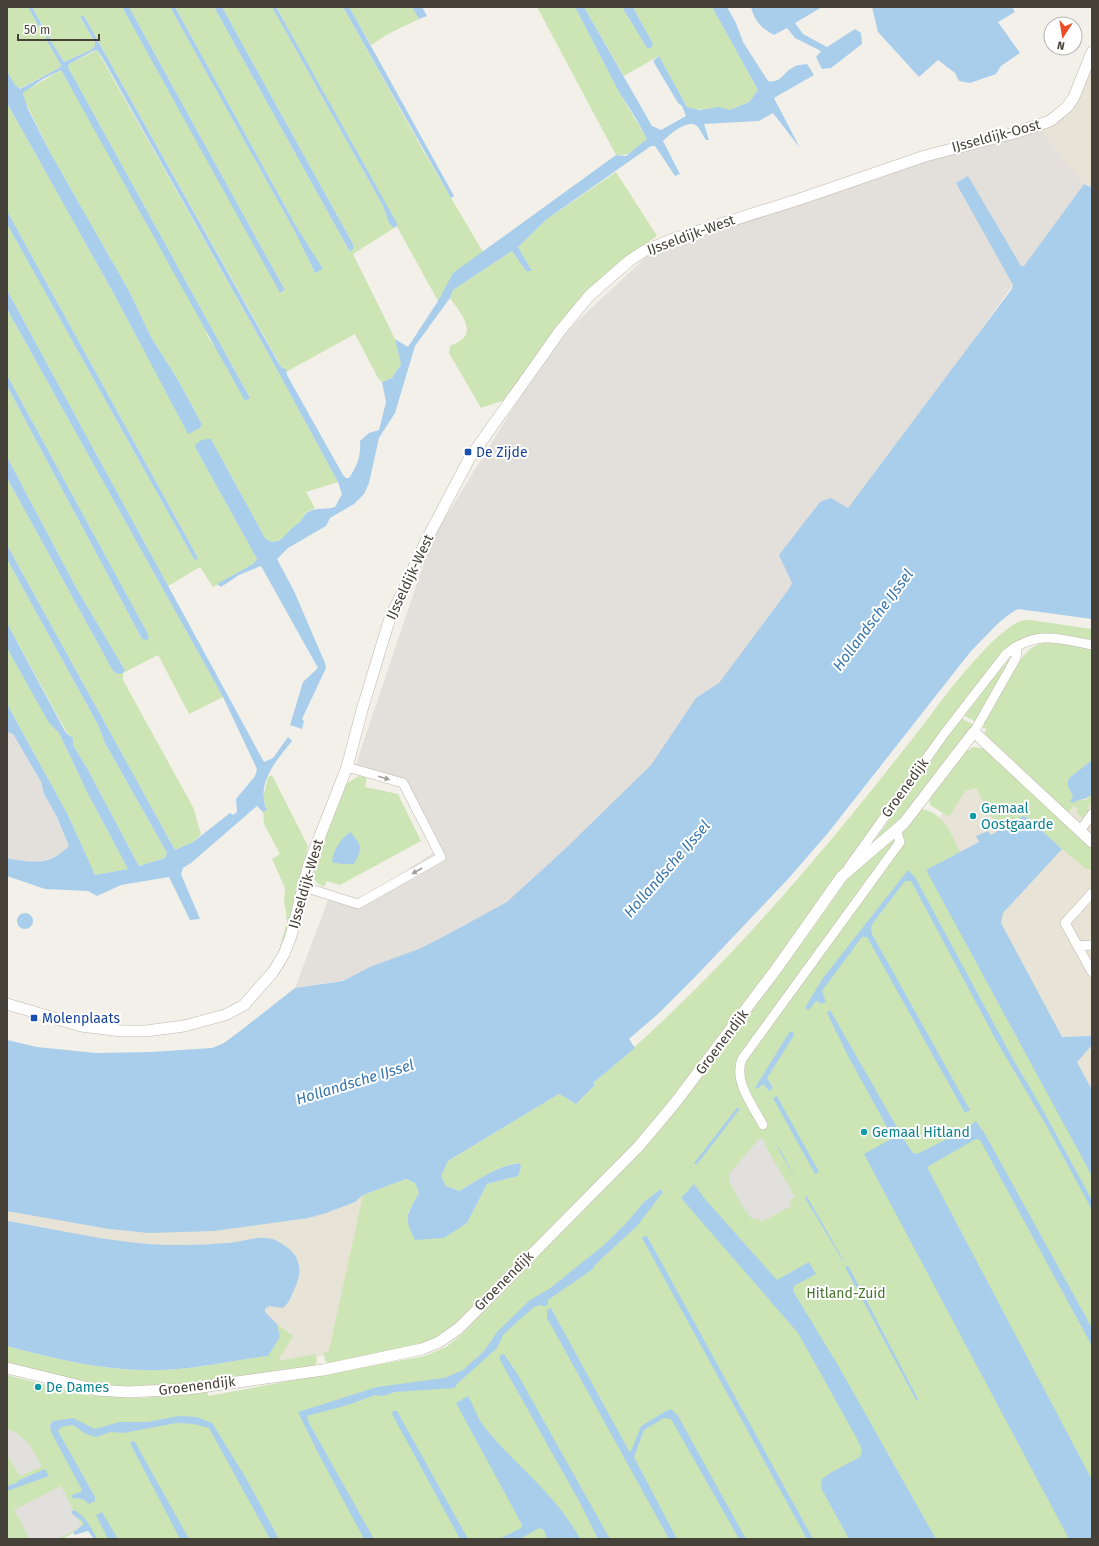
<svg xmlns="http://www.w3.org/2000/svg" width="1099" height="1546" font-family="'Fira Sans',sans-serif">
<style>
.residential{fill:#e7e3d7}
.industrial{fill:#e3dfda}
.green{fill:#cde5b4}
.parking{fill:#e2e0dd}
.water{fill:#a9ceec}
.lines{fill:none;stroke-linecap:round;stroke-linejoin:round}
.stream{stroke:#a9ceec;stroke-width:3}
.minor-casing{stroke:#beb8ac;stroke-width:10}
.tertiary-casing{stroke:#beb8ac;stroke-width:12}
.minor{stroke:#fff;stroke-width:9}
.tertiary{stroke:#fff;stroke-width:11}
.oneway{fill:#a2a09c}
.transit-dot{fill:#1a4fb4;stroke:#fff;stroke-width:1.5}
.culture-dot{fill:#0f9aa8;stroke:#fff;stroke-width:1.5}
.labels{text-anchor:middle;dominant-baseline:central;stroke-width:4;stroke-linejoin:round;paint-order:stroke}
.street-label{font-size:14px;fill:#464138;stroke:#fff}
.transit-label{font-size:14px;fill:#164399;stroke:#fff;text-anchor:start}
.culture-label{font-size:14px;fill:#0d838f;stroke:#fff;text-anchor:start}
.park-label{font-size:14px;fill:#46752e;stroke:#fff}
.water-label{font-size:15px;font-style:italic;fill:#3776ac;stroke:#fff}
</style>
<rect width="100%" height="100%" fill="#f3f0e9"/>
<!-- residential -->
<path class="residential" d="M1092,64V183L1090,187L1084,184L1041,130L1068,115Z
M1092,661V1218L902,867L1054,664Z
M366,1192L335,1353L285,1364L7,1351V1205Z"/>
<!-- industrial -->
<path class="industrial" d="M1037,125L1084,184L768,631L581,873L387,974L295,988L331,892L357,902L438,850L404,783L354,770L432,539L553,344L659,245Z
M7,732L12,733L41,782L44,794L57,817L70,846L61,854L36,863L7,858Z"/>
<!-- green -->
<path class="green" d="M7,7H28L39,27L42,25L32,7H122L281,293L285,290L129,7H170L294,230L315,273L322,269L296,226L175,7H214L350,252L353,249V244L222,7H272L383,206L389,223L394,228L353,254L395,339L401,364L392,378L382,382L378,378L355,334L286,372V369L282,368L84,16L80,18L95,42V46L91,50L64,62L48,37L45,38L61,65L59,68L19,89L15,85L7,71Z
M276,7H343L424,152L483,252L454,273L438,301Z
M349,7H412L419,19L388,34L371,45Z
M537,7H575L619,92L647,139C638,150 630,156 616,155Z
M584,7H622L647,48L653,44L633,7H712L758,90L749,102L730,110C713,105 703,113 687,107L659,56L624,76Z
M97,50L269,355L338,482L306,492L315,508L305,513L301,521L288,531L285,537L275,542L269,541L265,538L211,439L195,447L257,559L253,564L213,587L200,567L168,586L7,290V224L194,559H196L198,558L7,211V103L115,296L188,433L200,428L202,424L178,380L151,337L129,291L51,154L25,101L23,93L27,90L61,70L202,321L208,337L250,398L68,67L69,64Z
M616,172L657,236L628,256L592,287L507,402L502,401L481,408L449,353L450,346C453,344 458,343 461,340C477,330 456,307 450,298L453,290L512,251L526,271H532L518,247L547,219Z
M7,309L223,697L189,714L158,655L123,673V680L193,807L201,834L193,842L175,850L7,545V478L113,671L117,674L125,670L78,591L7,457V386L142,639L147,632L7,375Z
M7,559L98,725L105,743L167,853L165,858L139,866L87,768L73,745V738L67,733L7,623Z
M1030,620L1092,629V641L1053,633L1038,635L1010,649L766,979L651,1127L456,1325L428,1344L330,1363L326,1362L323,1353L329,1351L363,1195L406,1179L415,1183L419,1193L407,1214L467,1223L487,1184L518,1176L520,1163C501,1164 475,1182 459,1191L446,1186L441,1176L448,1161L559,1094L576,1104L595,1085L593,1083C721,976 828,848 930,716C946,694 996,629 1021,621C1023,620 1027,620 1030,620Z
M1054,641L1092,649V760L1069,778V791L1076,800H1086L1092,794V801L1087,808L1090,810L1084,819L1076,812L1078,809L1074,806L1068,812L984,733L987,729L983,728L985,718C996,701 1017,657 1033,647C1040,643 1047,642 1054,641Z
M7,648L49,722L59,733L88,794L128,869L95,875L91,867L68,815L7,704Z
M1010,658H1012L976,722L963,715Z
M961,718L974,725L921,809C944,812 951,834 960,852L931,868L1092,1153V1539H94L87,1526L62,1539H7V1375L84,1395L142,1398L208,1392V1396L425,1356L446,1347L463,1333L641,1151L689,1093L732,1037L781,967L803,942Z
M973,747L985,749L1092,849V870L1085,868L1062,849L1028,818L1023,816L999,831L976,788L965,791L949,817L930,805L929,797L964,753Z
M272,775L308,846L290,926L277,957L287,923L286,912L284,901L285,888L272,859L280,854L264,824L263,812L267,810L263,797L268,777Z
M359,776L367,778L365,787L398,794L421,841L340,885L327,881L324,887L318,884L314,878L315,861L347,783Z
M277,1324L293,1336L278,1361L316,1354L317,1362L314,1366L286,1369L187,1385L97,1387L7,1364V1346C58,1360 109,1372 163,1370C198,1369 233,1360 268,1356L280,1337Z"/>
<!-- parking -->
<path class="parking" d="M760,1138L764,1140L767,1149L795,1197L789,1200L791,1206L761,1222L757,1218L752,1219L743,1207L730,1183L729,1174Z
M7,1429L17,1433L29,1444L42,1466L20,1476L7,1454Z
M61,1486L82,1527L57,1539H30L14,1510Z"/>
<!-- water -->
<path class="water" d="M28,7H32L42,25L39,27Z
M122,7H129L285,290L280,293Z
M170,7H175L296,226L323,269L315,273L294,230Z
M214,7H222L353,244V249L350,252Z
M272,7H276L398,225L394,228L389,223L383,206Z
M343,7H349L356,19L454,196L451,198Z
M412,7H422L427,16L419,19Z
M575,7H584L652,126L661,130L686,116L682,106L678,103L653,61L659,56L687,107L700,110L719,107L730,110L749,102L758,90L712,7H727L736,23L743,42L768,81C780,84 783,73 792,68C797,64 802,65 807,64L814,75L774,98L800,148L773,113L759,121L704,124L709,140H706C703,136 700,129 697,126C688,118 669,135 663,141L680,174L675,176L655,146H651L547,219L518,247L532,271H526L512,251L453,290L450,298L415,346L395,413L379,438L369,483L364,494L354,504L330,518L326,526L288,548L277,559L294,591L325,663L326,668L302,719L304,721L302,729L290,725L303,682L318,668L261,566L239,575L221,587L217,584L253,564L257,559L195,447C197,440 204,439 211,439L265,538C274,546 282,540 288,532C291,528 296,525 300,522C303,518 304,514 308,512C316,507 325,510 335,507L342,494L338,482L269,355L102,57L97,50L93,51L69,64L68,67L250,398L245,401L61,70L43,79L23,93L28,109L51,154L129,291L151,337L178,380L202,424L200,428L188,434L115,296L7,103V71L15,85L20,89L59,68L61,65L45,38L48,36L64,62L91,50L95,46V42L80,17L84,16L278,362L282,368L286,369L287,375L343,475L346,478H349C357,466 361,457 360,441L369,433L379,430L386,402L382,382L392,378L401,364L395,339L408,347L438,301L453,273L616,155L626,156L647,139L635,117L619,92Z
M622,7H633L653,44L651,48H647Z
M751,7H822L795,23L803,34L827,47L855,29L861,33L862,44L831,68L822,69L816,57L821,51L795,38L787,28L774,35C761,28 755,22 751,7Z
M872,7H1012L1015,12L998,22L1020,53L1001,66L996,74L970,83L959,81L955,73L938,60L919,77L878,32Z
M968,176L1021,266H1024L1084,184L1090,187L1092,183V619L1018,609C1000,618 986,637 971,651L828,833L788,879L697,975L658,1014L629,1039L635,1048L593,1083L595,1085L576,1104L559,1094L448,1161L441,1176L446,1186L459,1191C477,1181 498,1165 520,1163L521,1168L518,1176L487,1184L467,1223L444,1238L415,1240C403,1217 407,1214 419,1193L415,1183L406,1179L363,1195L355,1202L326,1213L308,1218L214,1231L149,1233L109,1229L7,1211V1040L37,1047L96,1053L150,1052L212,1048L224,1043L244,1028L295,988L343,981L370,967L419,949L441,938L507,902L565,849L651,765L696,698L719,683L789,589L792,583L779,555L820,502L831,498L848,508L1011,290L1013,285L956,183Z
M7,211L198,558L196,560L194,559L7,224Z
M7,290L264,762L273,758L288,737L292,741C277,760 255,783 267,810L263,812L257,806L191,863L183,868L181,874L200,919L190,920L169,877L121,885L97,896L88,891L45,889L7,876V858C32,863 49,866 69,846L57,817L44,794L41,782L13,734L7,732V704L68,815L95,875L128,869L88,794L59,733L49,723L7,648V623L66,733L73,738V745L87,768L139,866L165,858L167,853L105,743L98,725L7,559V545L175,850L193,842L230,813L233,815L237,812L236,799L255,776L257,769L223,697L7,309Z
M7,375L147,632L149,638L147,640L142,639L7,386Z
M7,457L78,591L125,670L123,673L117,674L113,671L7,478Z
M1092,760V794C1085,801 1079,798 1073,803L1070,801L1073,797L1067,784L1069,778Z
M1023,816L1028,818L1062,849L1003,913L1001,923L1062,1037L1092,1036V1045L1077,1062L1092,1090V1176L926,870L979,842L976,836L988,831L991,835Z
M350,832C362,845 363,848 354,864H341L332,862C333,851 341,838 350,832Z
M908,870L915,877L1014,1061L1039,1103L1092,1200V1210L1046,1125L996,1040L911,881H905L873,923L871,928L872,934L970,1110L965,1113L867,937H862L822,991L826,1002L821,1004L818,1001L815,1002L809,1010L806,1009V1006L823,978Z
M17 921a8 8 0 1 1 16 0a8 8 0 1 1-16 0Z
M830,1010L906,1143L913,1153L917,1154L963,1131L976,1121L985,1134L1092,1328V1346L980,1140L976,1139L927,1167L1092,1480V1539H1069L864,1154L893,1138L847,1054L827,1013Z
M790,1031L794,1033L793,1037L767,1078L773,1088L769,1091L763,1084L757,1089L755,1088Z
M777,1096L819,1172L815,1174L773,1098Z
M775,1143L781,1151L799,1186Z
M694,1184L705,1199L777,1280L809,1262L816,1274L794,1286L793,1291L839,1367L936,1539H849L821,1488L822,1479L830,1473L860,1457L862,1450L856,1437L798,1333L681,1198Z
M661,1189L663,1192L638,1225L595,1265L593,1269L548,1300V1304L544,1307L542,1305L534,1307L516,1323L503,1335L497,1348L457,1384L455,1388L395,1392L383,1396L375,1395L348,1405L307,1416L309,1423L374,1539H364L317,1451L298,1412L377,1387L444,1378L463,1370L484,1351L497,1332L530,1300L549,1289L605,1244L626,1223L645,1201Z
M806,1195L843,1259V1261L805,1198Z
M7,1221C65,1231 125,1246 184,1245C198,1245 212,1244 227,1243C242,1242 263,1233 277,1241C299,1252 305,1268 294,1290C291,1297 289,1303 283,1308L269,1306L265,1309V1312L277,1324L280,1337L268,1356C233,1360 198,1369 163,1370C109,1372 58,1360 7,1346Z
M645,1236H647L813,1539H807L642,1238Z
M847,1266L849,1267L919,1401L916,1400L845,1267Z
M551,1308L629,1451H631L641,1426L666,1411L671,1409L678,1416L746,1539H739L671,1419L664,1418L644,1430L634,1457L677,1539H669L547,1318V1310Z
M504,1354L518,1375L610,1539H598L579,1501L501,1362L499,1356Z
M468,1396C474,1406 478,1420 486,1429C516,1466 558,1496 580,1539H547L544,1530L539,1528L520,1539H499L521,1528L522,1525L456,1403Z
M393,1411H397L468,1539H460L392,1414Z
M179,1416L197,1417L212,1423L246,1478L279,1539H270L209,1428L193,1424L177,1423L123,1433L111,1432L96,1437L86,1434L73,1425L61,1427L58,1431L95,1497V1501L89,1504L83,1499L72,1498V1495L81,1492L82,1490L51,1432L50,1425L53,1421L73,1418L95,1429L119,1422H147Z
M132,1441L135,1442L189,1539H180L130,1443Z
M45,1469L49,1476L7,1491V1486L17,1483V1481Z
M74,1510C86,1517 91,1527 97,1539H94L88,1531L74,1535V1532L84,1524C81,1518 74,1517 71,1512Z
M102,1512L118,1539H108L96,1515Z"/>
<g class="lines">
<!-- stream -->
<path class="stream" d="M696,1163L738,1109"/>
<defs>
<path id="minor" d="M974,732L1016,658L1017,652L1015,647
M1080,831L1092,814
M848,868L944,734L1006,654C1035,630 1058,638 1092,645
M304,887L358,904L441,857L403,783L347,767
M1092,893L1065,923L1092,972
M1078,946L1092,945
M763,1125C753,1106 733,1081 742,1059L900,842L896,830"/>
<path id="tertiary" d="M7,1004L81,1026L122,1031H146L184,1026L225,1015L244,1005L273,972L284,954L291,936L309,864L347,767L362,710L389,621L426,541L469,459L560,331L589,296L629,261L644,251L673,239L800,199L925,156L1014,133L1050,121L1067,107L1074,97L1092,52
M7,1368L97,1390L128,1392L187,1389L323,1370L422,1349L439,1342L459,1328L639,1146L675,1103L777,968L842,876L904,823L974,732L1092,842"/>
</defs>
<!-- minor casing -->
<use href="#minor" class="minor-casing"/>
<!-- tertiary casing -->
<use href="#tertiary" class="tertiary-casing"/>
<!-- minor -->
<use href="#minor" class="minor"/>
<!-- tertiary -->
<use href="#tertiary" class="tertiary"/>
</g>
<!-- one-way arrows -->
<defs><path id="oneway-solid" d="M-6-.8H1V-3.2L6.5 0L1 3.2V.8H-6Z"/></defs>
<g class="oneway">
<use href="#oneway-solid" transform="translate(384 778) rotate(16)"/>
<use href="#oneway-solid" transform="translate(417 871) rotate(150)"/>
</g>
<!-- markers -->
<g class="transit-dot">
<rect x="464" y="448" width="8" height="8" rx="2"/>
<rect x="30" y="1014" width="8" height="8" rx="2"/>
</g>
<g class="culture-dot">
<circle cx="973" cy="816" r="4"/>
<circle cx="864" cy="1132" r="4"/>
<circle cx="38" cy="1387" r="4"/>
</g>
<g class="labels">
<!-- street labels -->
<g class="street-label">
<text transform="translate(996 136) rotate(-15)">IJsseldijk-Oost</text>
<text transform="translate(691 235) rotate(-20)">IJsseldijk-West</text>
<text transform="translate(410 577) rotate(-65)">IJsseldijk-West</text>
<text transform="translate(905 788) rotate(-54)">Groenedijk</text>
<text transform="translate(306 884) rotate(-74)">IJsseldijk-West</text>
<text transform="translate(722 1042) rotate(-53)">Groenendijk</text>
<text transform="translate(504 1281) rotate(-45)">Groenendijk</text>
<text transform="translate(197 1386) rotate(-7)">Groenendijk</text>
</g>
<!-- transit labels -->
<g class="transit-label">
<text x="476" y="452">De Zijde</text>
<text x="42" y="1018">Molenplaats</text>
</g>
<!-- culture labels -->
<g class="culture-label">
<text x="981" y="808">Gemaal<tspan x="981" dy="16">Oostgaarde</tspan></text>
<text x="872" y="1132">Gemaal Hitland</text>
<text x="46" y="1387">De Dames</text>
</g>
<!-- park labels -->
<g class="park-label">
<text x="846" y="1293">Hitland-Zuid</text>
</g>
<!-- water labels -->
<g class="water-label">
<text transform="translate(873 620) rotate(-53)">Hollandsche IJssel</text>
<text transform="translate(667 869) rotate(-49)">Hollandsche IJssel</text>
<text transform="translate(355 1082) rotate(-17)">Hollandsche IJssel</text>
</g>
</g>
<!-- border -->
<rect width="1099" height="1546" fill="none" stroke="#464138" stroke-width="16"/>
<!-- north arrow -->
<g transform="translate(1063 36) rotate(192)"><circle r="19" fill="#ffffff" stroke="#b5b3af"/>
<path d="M0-3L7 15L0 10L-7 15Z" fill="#ec4c27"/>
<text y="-6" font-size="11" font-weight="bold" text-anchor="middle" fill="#464138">N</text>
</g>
<!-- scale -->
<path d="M18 34v6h81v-6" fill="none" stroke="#464138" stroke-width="2"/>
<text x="24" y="34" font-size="12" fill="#464138" stroke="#ffffff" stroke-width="3" paint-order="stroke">50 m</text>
</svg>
